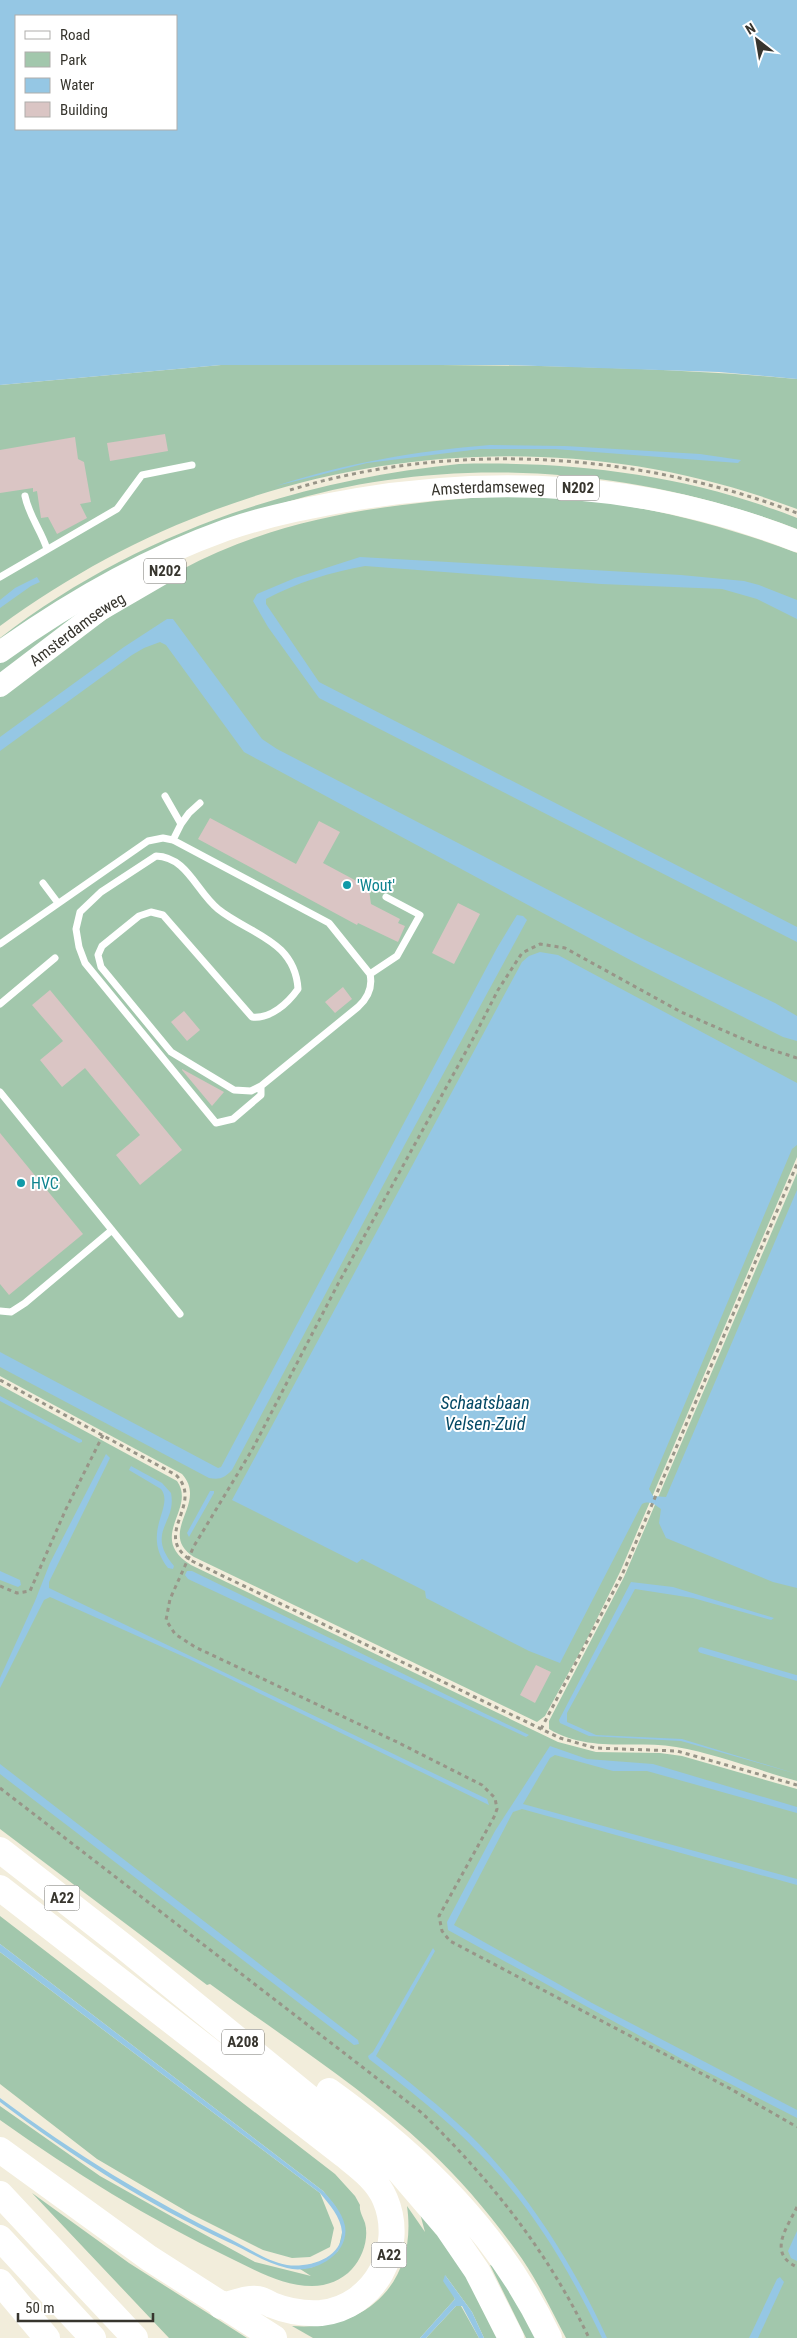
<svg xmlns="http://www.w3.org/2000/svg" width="797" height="2338" font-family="'Roboto Condensed',sans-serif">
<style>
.green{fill:#a2c7ac}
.water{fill:#95c7e4;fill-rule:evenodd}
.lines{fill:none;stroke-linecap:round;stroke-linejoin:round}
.stream{stroke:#95c7e4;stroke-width:5.5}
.building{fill:#dac5c4}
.path{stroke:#989588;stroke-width:3;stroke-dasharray:4 4;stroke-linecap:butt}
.service{stroke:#fff;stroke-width:7}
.primary{stroke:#fff;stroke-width:22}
.motorway{stroke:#fff;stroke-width:26}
.culture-dot{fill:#0f9aa8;stroke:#fff;stroke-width:2}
.labels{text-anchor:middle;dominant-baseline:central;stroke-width:4;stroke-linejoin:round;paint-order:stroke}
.shield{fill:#fff;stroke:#73726d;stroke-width:1}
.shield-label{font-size:15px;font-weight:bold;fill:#37352e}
.street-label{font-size:16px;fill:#37352e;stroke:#fff}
.culture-label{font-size:16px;fill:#0d838f;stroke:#fff;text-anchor:start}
.water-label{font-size:18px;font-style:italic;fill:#044965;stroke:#fff}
</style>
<rect width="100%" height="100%" fill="#f2eddb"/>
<!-- green -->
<path class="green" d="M221,365C413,365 606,362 797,379V509C528,407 230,457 0,626V385Z
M459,464C574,461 689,475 797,518V529C634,467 448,452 280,504C253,513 219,534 193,547C129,579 64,611 0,642V638C133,535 293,481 459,464Z
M502,496C533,498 564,497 594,501C664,510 731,528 797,553V1157L620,1572L587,1639L545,1716L537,1722L194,1557C156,1532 209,1504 182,1474L0,1376V693C31,668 65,646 99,624C126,606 152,585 181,570C281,516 391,503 502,496Z
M129,579L0,676V660Z
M797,1173V1781C757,1770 717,1754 676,1747C633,1740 589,1753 549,1729V1721L624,1577Z
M0,1385L177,1481C197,1509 146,1537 191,1565L558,1742L596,1752L660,1753L682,1756L797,1789V2338H566C550,2308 536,2277 515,2249C489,2213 460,2179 428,2149C362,2087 283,2037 210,1984L207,1985L0,1829Z
M0,1916L335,2174L355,2196L360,2205C359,2211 363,2217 365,2223C369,2238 363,2257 352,2269C342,2280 327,2286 312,2286C283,2286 255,2270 230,2258C149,2219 73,2172 0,2120V2106L100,2176L178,2220L255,2262L311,2276L300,2269L313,2267L338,2251L344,2224L335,2206L323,2191L0,1944Z
M0,1952L320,2193L334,2228L330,2247L310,2257L292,2258L263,2250L191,2214L97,2159L0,2084Z
M32,2193L129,2263L247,2338H169Z
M407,2206L425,2232L418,2206L484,2300L502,2338H484L472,2312L445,2275L455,2299L420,2338H313L292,2326C367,2332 418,2281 407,2206Z
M490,2265L501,2268L540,2338H526Z
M456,2306H461L479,2338H426Z"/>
<!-- water -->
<path class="water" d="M0,0H797V379L719,372L508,365H221L0,385ZM16,16H176V129H16Z
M490,445L565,446L700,454L741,460L738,463L555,449H480L367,463L276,486C346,463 416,451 490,445Z
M360,557L681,575L744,581L759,585L797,600V619L757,599L722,589L601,584L365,566C331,572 296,583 266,599V604L319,682L797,927V942L319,698L268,627L253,601L257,594L295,578Z
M37,577L40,582L31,586L0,608V600L15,588Z
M167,619H173L262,739L277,749L641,938L775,1003L797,1016V1041L783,1037L634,962L244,752L166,645L160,642L144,648L132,655L0,751V737L124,647Z
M517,915L523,916L527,920L404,1146L232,1470C224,1478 220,1480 209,1478L0,1367V1352L218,1468L221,1467L497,948Z
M540,952L558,955L797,1083V1145L792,1149L649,1489L653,1496L666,1497L797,1190V1588L773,1582L666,1538L659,1523L661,1509C655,1505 650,1500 642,1504L560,1663L529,1651L426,1598L425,1591L362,1559L357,1563L232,1500L522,962L529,956Z
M0,1396L82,1440V1442L79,1443L0,1401Z
M106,1454L110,1458L49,1582V1588L487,1799L489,1805L189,1659L50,1597L44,1600L0,1688V1678L35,1601L50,1563Z
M131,1466L162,1483L171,1493C177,1524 145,1531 174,1566L173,1569L168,1568C140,1532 175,1507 161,1489L129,1470Z
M210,1491H214V1493L189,1537L187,1533Z
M0,1571L20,1580L21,1585L18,1587L0,1580Z
M187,1571H192L529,1735L526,1737L188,1579L185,1575Z
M631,1582L673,1587L774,1618L771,1620L693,1598L635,1589L567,1713V1722L596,1735L682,1739L797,1774L681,1741L589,1736L560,1723L559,1720Z
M550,1746L587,1759L653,1764L797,1807V1813L647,1771H613L555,1755L550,1758L523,1804L797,1879V1885L522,1809L513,1812L454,1925L592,2003L797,2110V2118L680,2058L448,1930L447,1922L495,1831Z
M0,1764L358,2040L359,2044L354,2045L0,1774Z
M0,1944L323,2191C332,2201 342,2212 345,2226C350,2255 312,2275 287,2268C266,2263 248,2251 228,2242C147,2204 71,2156 0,2102V2098C73,2153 150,2200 232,2240C250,2249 266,2261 287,2265C308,2268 342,2259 342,2232C341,2217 329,2204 320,2193L0,1952Z
M433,1948L435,1951L376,2056C408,2081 440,2106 469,2134C527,2191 573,2264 607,2338H602C571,2273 532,2207 481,2155C447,2119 408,2089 369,2059L368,2056L373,2052Z
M797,2231V2261L791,2258L788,2251Z
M445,2275L472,2312L484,2338H479L462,2306H456L426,2338H420L455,2299L443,2281Z
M780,2277L784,2282L758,2338H749L777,2279Z"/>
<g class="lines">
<!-- stream -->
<path class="stream" d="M701,1650L797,1678"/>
</g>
<!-- building -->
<path class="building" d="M165,434L168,451L110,461L107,443Z
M75,437L78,459L84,462L91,502L80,504L87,518L57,534L48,517L41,518L37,491L33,492V488L0,493V450Z
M210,818L296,864L319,821L340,832L323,863L364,885L369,890L371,904L400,919L398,923L405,926L398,942L358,923L357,925L198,839Z
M458,903L480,914L454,964L432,953Z
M343,987L352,999L335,1013L325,1002Z
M50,990L182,1150L140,1185L116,1155L140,1135L85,1068L62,1087L40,1060L63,1041L32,1005Z
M184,1011L200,1030L187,1041L171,1022Z
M182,1069L224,1092L212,1106L182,1070Z
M0,1133L83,1234L9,1295L0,1284Z
M536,1665L551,1672L535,1703L520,1695Z"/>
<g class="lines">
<!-- path -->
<path class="path" d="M290,490C454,440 637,452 797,513
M797,1058L757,1045L681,1012L565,948L540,944L522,953L498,990L475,1035L339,1282L252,1450L194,1546L170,1599L166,1620L175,1634L195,1647L397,1742L482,1785L495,1798L497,1809L494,1817L439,1916L442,1931L450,1941L729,2088L797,2127
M0,1380L176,1475C206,1505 148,1536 194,1562L560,1738L595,1748L677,1751L797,1785
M0,1586L17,1593L30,1591L66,1509L103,1435
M541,1729L622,1575L797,1164
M0,1788L422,2113C491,2180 548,2252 589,2338
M797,2207C787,2228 767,2253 797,2267"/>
<!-- service -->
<path class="service" d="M25,496C29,516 41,530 47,549
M0,577L117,509L142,475L192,465
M165,796L181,824L173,840
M181,824L189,813L200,803
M43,883L58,903
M0,944L148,841L163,838L173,840L329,923L370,974C373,988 368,998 358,1007L261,1086L251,1091L234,1090L171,1052L101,967L98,955L102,946L139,916L151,912L163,915L252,1017C271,1019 288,1003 298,989C295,940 249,934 218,909C196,891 187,857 156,856L101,892L80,912L76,929L79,947L85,963L216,1123L233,1119L261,1095V1086
M370,974L397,956L420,915L386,897
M0,1004L55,958
M0,1092L180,1314
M0,1311L11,1312L25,1303L112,1230"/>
<!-- primary -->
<g class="primary">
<path id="s1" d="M0,652C70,602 145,559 226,530C269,515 313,507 357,499C507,474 656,485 797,541"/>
<path id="s2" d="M0,686L100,610L174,567"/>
</g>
<!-- motorway -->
<path class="motorway" d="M0,1850L123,1946L399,2171L447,2227L477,2271L511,2338
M0,1888L344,2155C360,2168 377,2180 385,2199C406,2248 375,2307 321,2313C305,2314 287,2311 272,2305C268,2303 263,2300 258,2299C248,2297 232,2304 221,2306
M329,2091C422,2158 499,2233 549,2338
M0,2150L149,2258L274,2338
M0,2194L135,2338
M0,2238L93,2338
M0,2282L47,2338"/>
</g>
<!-- markers -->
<g class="culture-dot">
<circle cx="347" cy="885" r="5"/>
<circle cx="21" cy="1183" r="5"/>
</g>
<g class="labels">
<!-- shield labels -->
<g class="shield">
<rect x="557" y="475.5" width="42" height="25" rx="4"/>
<rect x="144" y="558.5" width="42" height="25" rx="4"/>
<rect x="44.5" y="1885.5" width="35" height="25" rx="4"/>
<rect x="222" y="2029.5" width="42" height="25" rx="4"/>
<rect x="371.5" y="2242.5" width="35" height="25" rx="4"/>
</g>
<g class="shield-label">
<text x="578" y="488">N202</text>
<text x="165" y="571">N202</text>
<text x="62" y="1898">A22</text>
<text x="243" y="2042">A208</text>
<text x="389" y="2255">A22</text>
</g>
<!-- street labels -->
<g class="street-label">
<text stroke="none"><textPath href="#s1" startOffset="524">Amsterdamseweg</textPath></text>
<text stroke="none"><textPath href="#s2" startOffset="96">Amsterdamseweg</textPath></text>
</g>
<!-- culture labels -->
<g class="culture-label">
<text x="357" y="885">'Wout'</text>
<text x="31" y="1183">HVC</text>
</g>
<!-- water labels -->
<g class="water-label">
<text x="485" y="1402">Schaatsbaan<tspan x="485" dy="21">Velsen-Zuid</tspan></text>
</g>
</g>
<!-- legend -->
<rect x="15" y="15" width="162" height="115" fill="#ffffff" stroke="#afaeab"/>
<rect x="25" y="31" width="25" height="8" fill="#ffffff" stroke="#afaeab"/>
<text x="60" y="40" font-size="15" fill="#37352e">Road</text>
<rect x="25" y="52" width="25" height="15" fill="#a2c7ac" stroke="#afaeab"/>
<text x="60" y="65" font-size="15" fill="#37352e">Park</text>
<rect x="25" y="78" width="25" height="15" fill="#95c7e4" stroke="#afaeab"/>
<text x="60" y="90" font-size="15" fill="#37352e">Water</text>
<rect x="25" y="102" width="25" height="15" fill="#dac5c4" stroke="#afaeab"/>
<text x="60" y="115" font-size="15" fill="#37352e">Building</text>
<!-- north arrow -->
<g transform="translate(757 40) rotate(329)" stroke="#ffffff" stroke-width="4" paint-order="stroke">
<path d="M0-4L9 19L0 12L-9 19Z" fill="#37352e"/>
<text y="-8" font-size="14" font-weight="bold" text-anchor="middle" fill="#37352e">N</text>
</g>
<!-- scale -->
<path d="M18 2313v8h135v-8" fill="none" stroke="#37352e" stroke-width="2.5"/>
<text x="25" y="2313" font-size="15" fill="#37352e" stroke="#ffffff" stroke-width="4" paint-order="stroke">50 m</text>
</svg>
